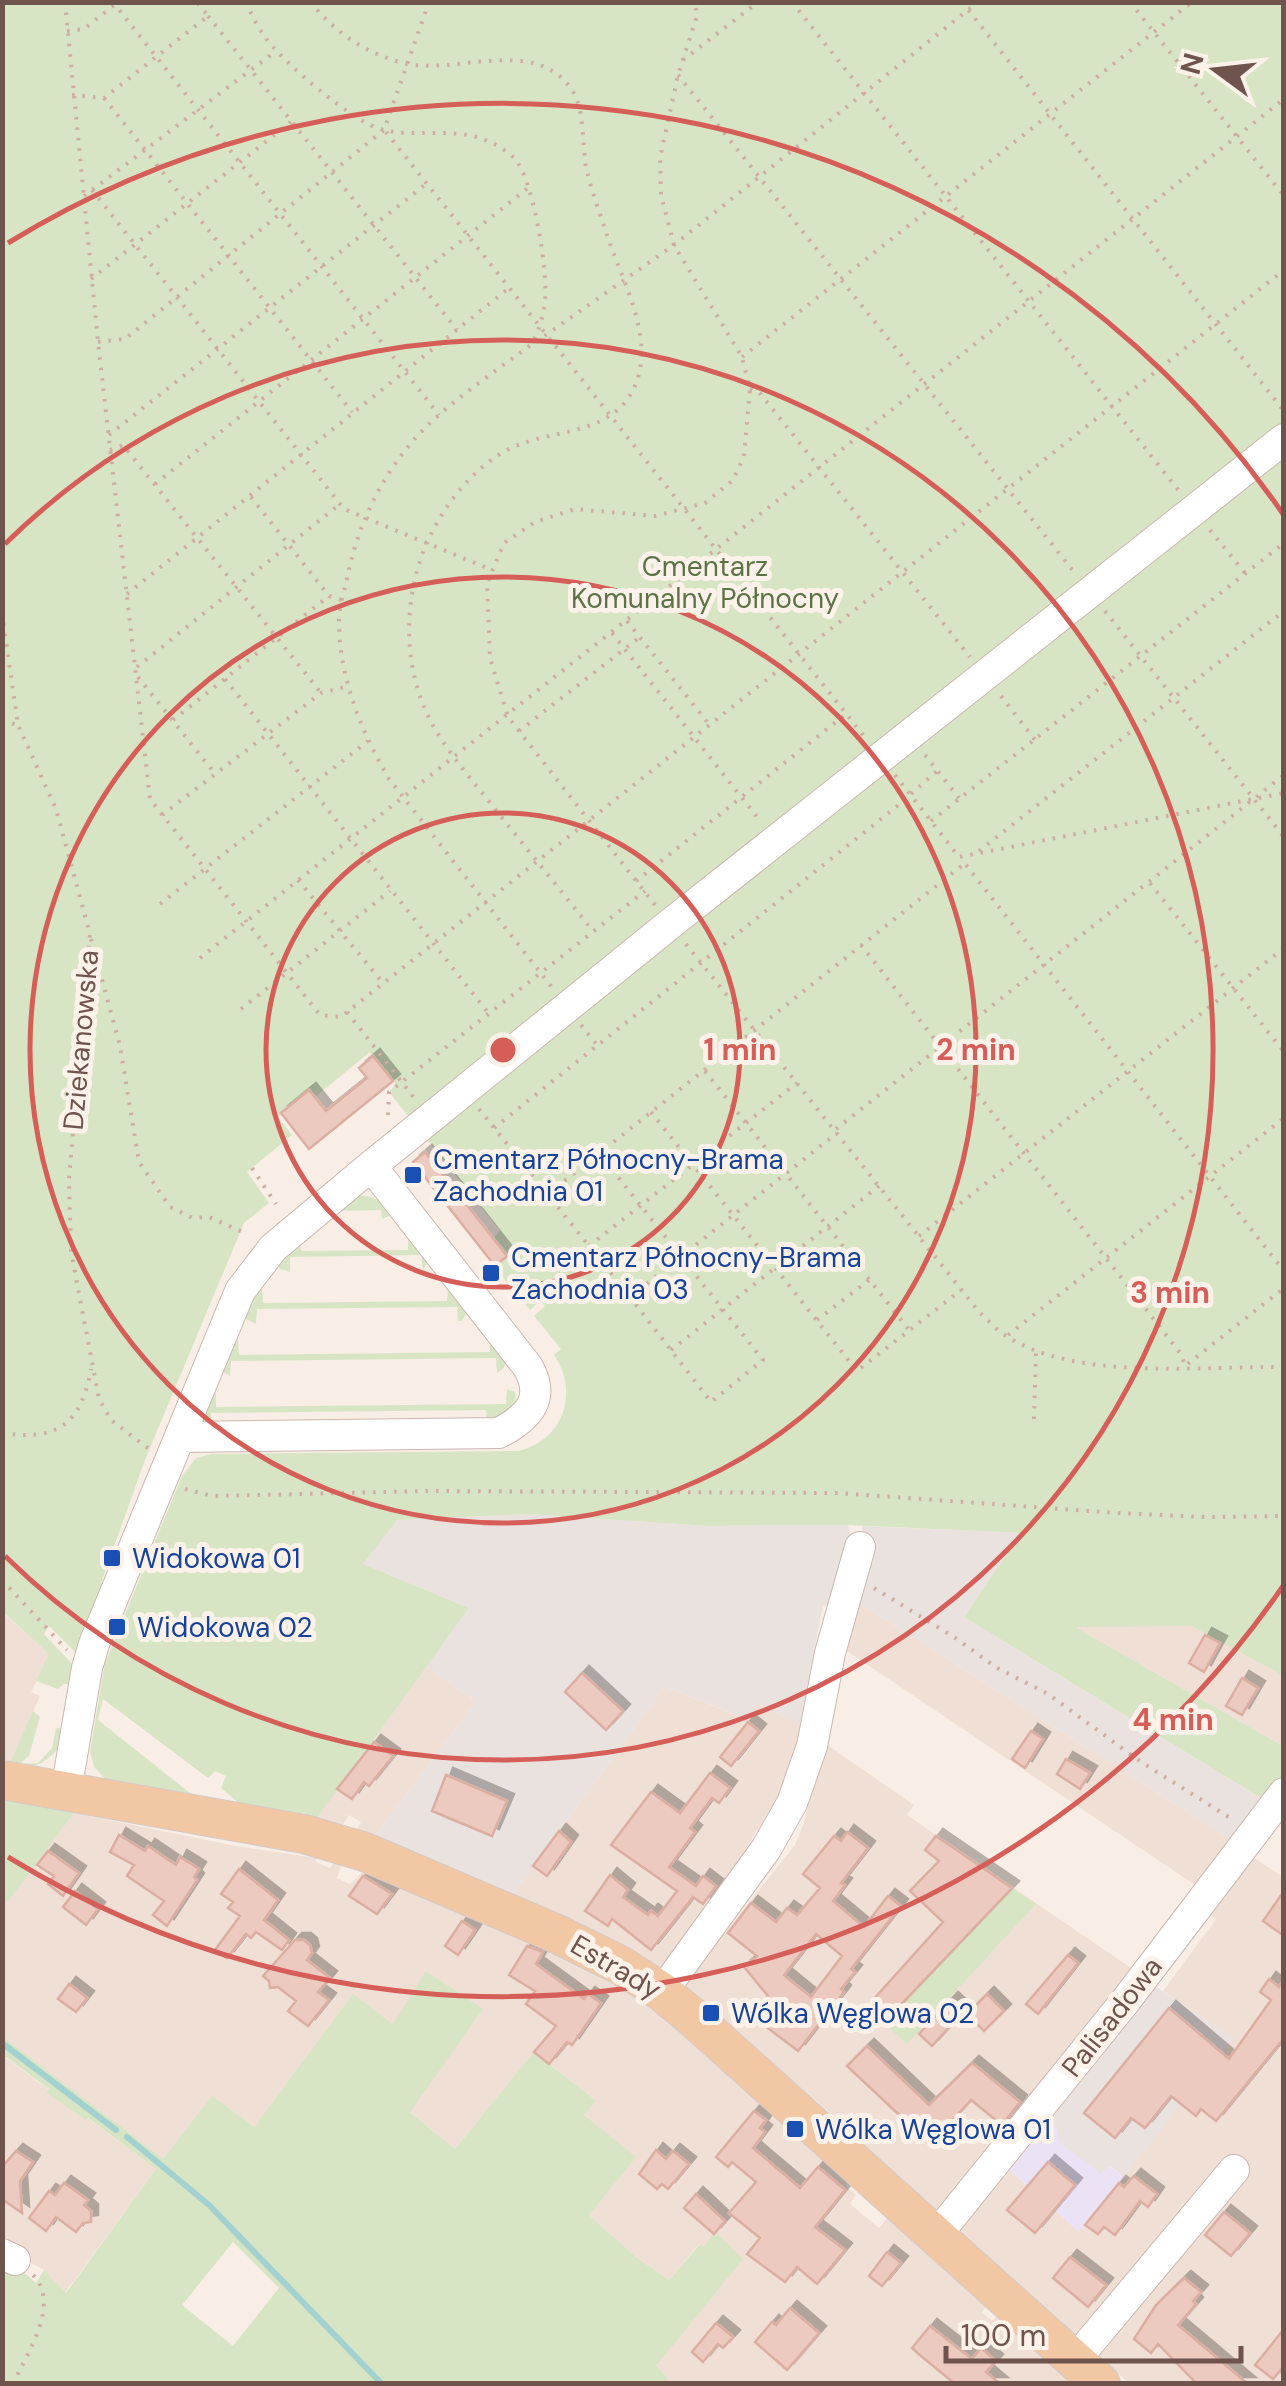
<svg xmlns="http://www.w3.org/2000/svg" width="1286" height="2386" font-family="'DM Sans',sans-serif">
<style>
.residential{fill:#f0dfd4}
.industrial{fill:#eae2df}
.education{fill:#ebe2f6}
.green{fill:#d7e5c5;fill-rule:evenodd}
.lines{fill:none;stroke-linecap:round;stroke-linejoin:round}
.stream{stroke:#a3d1d0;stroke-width:6}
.building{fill:#eccac0;stroke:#dcaea2;stroke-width:2.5;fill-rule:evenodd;filter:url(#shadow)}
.minor-casing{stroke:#ccb7af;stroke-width:32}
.major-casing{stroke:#d4cbca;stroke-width:40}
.path{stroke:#d0ada3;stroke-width:4;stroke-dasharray:2.5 8;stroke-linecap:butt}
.minor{stroke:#fff;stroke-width:30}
.major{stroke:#f1c7a4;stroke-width:38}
.ring{fill:none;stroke:#d65e58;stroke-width:5}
.transit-dot{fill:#1a4fb4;stroke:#fdf2ea;stroke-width:4}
.labels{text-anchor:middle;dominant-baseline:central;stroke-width:10;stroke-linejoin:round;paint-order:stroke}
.park-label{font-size:28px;fill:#5c7347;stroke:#fdf2ea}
.street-label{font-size:28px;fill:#6f534d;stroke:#fdf2ea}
.transit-label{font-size:28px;fill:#164399;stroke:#fdf2ea;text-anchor:start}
.centre{fill:#d65e58;stroke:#fdf2ea;stroke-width:5}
.ring-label{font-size:30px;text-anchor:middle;font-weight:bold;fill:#d65e58;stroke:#fdf2ea;stroke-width:10;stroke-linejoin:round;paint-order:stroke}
</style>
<defs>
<filter id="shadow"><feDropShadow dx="7" dy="-7" stdDeviation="0" flood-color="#0004"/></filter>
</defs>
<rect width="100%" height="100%" fill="#f9eee5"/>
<!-- residential -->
<path class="residential" d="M859,1603L1231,1840L1198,1887L844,1649Z
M2,1612L50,1654L31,1692L40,1696L10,1764L3,1762Z
M1073,1626H1193L1283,1676V1746Z
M426,1667L471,1698L473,1705L375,1836L356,1830L361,1822L349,1815L342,1826L316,1818Z
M665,1687L746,1719L756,1704L807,1726L785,1784L715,1900L664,1970L578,1922L512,1896Z
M823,1742L914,1805L907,1815L1137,1972L938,2216L836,2118L683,1985L795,1845L804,1823Z
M74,1813L236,1846L316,1858V1862L330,1868L335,1861L342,1864L337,1878L350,1884L365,1870L552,1949L632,1992L666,2019L847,2180L846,2186L856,2195L850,2204L879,2228L888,2217L988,2304L982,2312L992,2321L998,2315L1076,2383H663L667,2377L656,2367L703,2248L699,2244L669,2280L636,2257L589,2215L584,2115L595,2101L535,2052L455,2149L409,2111L482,2009L393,2024L353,1995L254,2127H188L163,2160L3,2037L2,1908Z
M1253,1857L1283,1877V2383H1129L955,2231L1007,2168L1078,2231L1124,2176L1233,2038L1163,1991L1216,1919L1208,1914Z
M2,2055L156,2169L65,2293L44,2270L3,2247Z"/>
<!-- industrial -->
<path class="industrial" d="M528,1514L709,1526L848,1525L852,1543L836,1611L823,1605L800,1723L756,1704L747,1719L665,1687L512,1896L375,1836L473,1705L471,1698L426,1667L469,1608L363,1564L396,1520Z
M862,1526L1022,1533L964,1617L1266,1801L1231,1840L859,1603L865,1555Z
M1153,1985L1234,2038L1124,2177L1110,2166L1102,2175L1059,2143L1056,2128L1041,2126Z"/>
<!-- education -->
<path class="education" d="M1049,2122L1056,2128L1060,2143L1101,2174L1109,2166L1124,2177L1079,2232L1007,2168L1041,2126Z"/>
<!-- green -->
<path class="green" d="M3,3H1283V1676L1192,1626L1075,1627L1283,1746V1777L1266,1801L964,1617L1021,1533L848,1525L709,1526L528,1514L397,1520L363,1564L469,1608L316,1819L302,1812L294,1822L247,1810L221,1788L226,1776L215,1771L208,1778L103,1699L98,1720L190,1793L204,1797L108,1782L94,1767L90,1752L105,1663L182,1476L196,1458L211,1454L518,1451C563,1441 580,1392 554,1355L561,1349L534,1316L545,1306L540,1301L530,1310L495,1268L509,1255L494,1237L500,1231L389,1092L396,1084L370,1052L315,1097L310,1091L278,1117L292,1135L247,1172L269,1203L244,1223L145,1460L101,1583L106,1586L78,1655L49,1626L44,1634L76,1668L72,1684H64L58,1689L36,1681L49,1654L3,1612Z
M356,1195L372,1197L390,1209L389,1216L382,1219L381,1210L337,1211L336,1219L330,1217L329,1210Z
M408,1235L428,1261L423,1270L421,1255L290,1257V1272L280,1269L278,1265L300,1236L301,1251L408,1250Z
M448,1287L467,1312L462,1321H458L457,1307L257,1309L256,1324L246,1319L244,1314L255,1290L262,1288L263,1303L447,1301Z
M490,1337L507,1357L504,1368L497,1373L496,1358L231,1361L230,1376L221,1371L231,1342L238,1340L239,1355L490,1352Z
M507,1389L515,1392C519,1410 501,1416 487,1424L486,1410L211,1413V1427L201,1419L211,1394L216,1392V1407L506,1404Z
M33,1711L40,1717L29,1756L19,1764L38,1763L52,1748L56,1728L65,1729L61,1752L57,1750C41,1767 32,1769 10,1763Z
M3,1799L74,1813L3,1908Z
M1012,1888L1036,1904L907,2044L884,2023Z
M426,1971L483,2009L410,2112L455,2149L534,2052L596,2101L584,2115L636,2157L589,2215L636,2257L669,2280L700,2244L703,2247L715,2232L743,2259L656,2366L668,2378L663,2383H3V2266L26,2274L36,2283L44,2270L66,2293L156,2169L88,2118L86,2120L47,2093L49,2089L3,2055V2037L163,2159L212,2096L254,2127L353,1994L393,2024ZM233,2242L279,2288L233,2346L182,2305Z"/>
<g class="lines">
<!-- stream -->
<path class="stream" d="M2,2043L116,2130
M127,2137L209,2205L382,2384"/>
</g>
<!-- building -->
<path class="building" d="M373,1056L393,1081L309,1149L281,1113L309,1090L326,1111L367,1078L359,1068Z
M425,1152L507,1256L495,1266L413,1162Z
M1205,1635L1220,1643L1204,1672L1189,1663Z
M582,1673L623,1711L606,1730L565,1692Z
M1242,1678L1258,1688L1242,1715L1226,1706Z
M748,1722L759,1731L731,1766L720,1757Z
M1031,1731L1043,1739L1025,1768L1012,1759Z
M374,1742L393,1756L369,1786L364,1782L352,1799L337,1789Z
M1066,1759L1090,1773L1080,1789L1057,1774Z
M710,1773L730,1788L719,1803L712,1798L690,1828L695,1832L669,1867L696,1886L703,1876L716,1886L703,1904L693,1897L651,1950L612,1919L608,1926L585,1911L610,1875L628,1890L623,1897L648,1915L651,1911L658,1916L677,1891L611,1845L651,1792L680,1813Z
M446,1775L507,1801L492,1836L432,1811Z
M559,1831L571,1842L547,1876L533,1866Z
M847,1832L868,1848L841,1883L845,1885L833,1901L864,1927L888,1896L901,1906L851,1969L855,1972L841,1989L844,1992L798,2051L752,2016L768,1996L744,1967L757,1956L728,1933L751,1903L776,1922L787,1908L797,1915L820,1888L803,1874L834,1836L841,1841ZM816,1934L842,1956L811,1997L784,1975Z
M119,1835L145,1851L148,1846L176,1865L180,1857L199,1869L194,1877L197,1880L167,1926L153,1915L164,1901L127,1876L134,1865L110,1852Z
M936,1836L1012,1888L890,2016L873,2000L943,1922L910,1891L939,1861L925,1850Z
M48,1851L79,1873L63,1896L48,1884L54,1876L37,1865Z
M239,1869L278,1900L264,1920L289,1940L282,1950L256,1932L251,1938L246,1934L227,1958L215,1950L240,1916L228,1908L233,1902L221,1894Z
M363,1876L392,1894L377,1914L349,1896Z
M75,1891L98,1909L86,1925L63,1907Z
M1284,1891V1936L1263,1921Z
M462,1921L475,1930L458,1955L445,1946Z
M295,1940H304L310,1945L312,1953L307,1960L330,1978L318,1992L329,2000L308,2026L288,2011L296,2001L278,1987L270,1988L269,1981L263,1976Z
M527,1946L543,1952L536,1964L584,1999L588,1994L601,2003L572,2045L567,2042L549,2064L534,2052L556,2026L526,2004L535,1991L509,1975Z
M1068,1955L1078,1963L1038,2014L1026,2004Z
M1269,1979L1279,1987L1284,1980V2038L1216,2121L1201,2109L1196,2116L1171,2096L1145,2128L1131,2118L1115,2138L1084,2113L1169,2008L1229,2059L1271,2000L1260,1992Z
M69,1984L87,1998L76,2012L58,1999Z
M987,1994L1004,2011L984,2031L967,2014Z
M951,1999L964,2011L932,2046L919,2034Z
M867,2046L929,2105L972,2063L1020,2102L1002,2125L971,2100L933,2141L896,2112L847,2066Z
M754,2111L766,2120L760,2128L765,2132L753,2148L800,2188L818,2167L845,2190L815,2227L845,2250L817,2284L797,2267L785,2282L747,2254L760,2238L729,2213L756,2182L732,2162L728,2167L716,2157Z
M656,2150L666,2159L673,2151L689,2164L668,2189L662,2184L657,2189L639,2174Z
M16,2151L33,2162L20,2181L22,2213L2,2199V2167Z
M1048,2162L1075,2185L1035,2233L1007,2210Z
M1134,2176L1157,2194L1148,2207L1140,2201L1115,2235L1104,2227L1098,2234L1085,2225L1119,2183L1124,2187Z
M64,2183L88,2200L84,2205L91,2211V2222L83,2223L76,2232L56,2217L46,2231L29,2218L49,2191L55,2195Z
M696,2194L725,2221L714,2234L684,2208Z
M1224,2212L1250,2233L1231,2256L1205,2235Z
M887,2252L901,2263L882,2286L869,2276Z
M1070,2257L1106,2285L1088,2307L1053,2278Z
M1184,2278L1201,2292L1193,2301L1196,2304L1178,2325L1248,2384H1197L1158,2344L1151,2353L1134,2339L1156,2305Z
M790,2308L819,2333L787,2370L755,2342L772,2322L776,2325Z
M716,2323L733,2337L723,2348L718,2344L703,2362L692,2352Z
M930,2326L972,2359L981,2348L996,2361L986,2372L1000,2384H955L921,2356L912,2348Z
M1284,2329V2366L1273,2379L1255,2365Z"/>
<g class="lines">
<defs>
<path id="minor" d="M371,1166L670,924L1284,439
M66,1791L87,1668L94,1644L240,1291L273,1248L371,1166L528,1367C546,1399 529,1417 499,1433L180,1437
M662,1992L766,1849L792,1803L812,1746L830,1653L860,1547
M935,2237L1127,1999L1284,1793
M2,2254L15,2260
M1075,2360L1234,2170"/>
<path id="major" d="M2,1780L304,1834L365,1852L557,1934L620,1965L662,1992L691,2016L1101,2384"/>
</defs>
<!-- minor casing -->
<use href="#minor" class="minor-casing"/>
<!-- major casing -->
<use href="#major" class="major-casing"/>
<!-- path -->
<path class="path" d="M65,2L98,342L150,799L320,1015L340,1017L347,1012L1284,270
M113,2L439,415
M246,2C251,14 257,26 264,36C282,61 354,124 384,130C418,138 457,126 490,142C498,145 509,153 515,159C534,181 548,272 545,301C543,317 539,330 532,344C501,367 469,389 440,414C389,458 359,517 346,583C343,595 339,609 339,621C339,677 361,731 389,779L554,990
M310,2C336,33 365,53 403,63C454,76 531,36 570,87C585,106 582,143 586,167C591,189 599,211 606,232C621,280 659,342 632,392C605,440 542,427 500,454C466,476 441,510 425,547C402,604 403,675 435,729C453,759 477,786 499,814C530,853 562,892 593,931
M792,2L1179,491
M962,2L1284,411
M1130,2L1284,196
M208,16L457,330
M67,31L84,29L118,2
M683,60L758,2
M678,75L1074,572
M72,95L104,98L208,16L197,2
M104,98L352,412
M386,132L867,740
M92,190L344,509L492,570
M84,196L276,51
M91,279L291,122
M98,342L125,339L384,130L429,2
M536,342L674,245L978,2
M742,357L1192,2
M750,389L759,392L970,657
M109,435L426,184
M110,450L123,445L321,693
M155,484L528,188
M251,497L329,596L342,600
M1210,530L1245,573
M127,594L509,288
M1105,611L1284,837
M2,613L18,725L56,809L90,934L69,1179L71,1251L99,1399L111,1420L149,1449
M627,621L708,723
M612,633L761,822
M137,667L340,504
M138,677L216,775
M225,679L489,1014
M1001,696L1035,740
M173,720L329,596
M2,721L18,725
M519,731L640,637
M925,755L959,798
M895,775L959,857L1284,793
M911,794L937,771
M162,815L321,693L349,686
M931,821L1284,543
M979,851L1284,611
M966,865L1284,1271
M298,880L383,983
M636,881L846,714
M1150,883L1284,1052
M160,904L368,741
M655,905L508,717L490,658L487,583L504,543L535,522L575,509L655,516L705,503L733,480L744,456L750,389L742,357L674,245L661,195L660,158L678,75L697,16L695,2
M91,939L120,1046L139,1162L170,1207L193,1218L209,1217L245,1233
M686,944L979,1312C988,1320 997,1331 1008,1337C1077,1381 1203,1366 1284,1367
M861,945L1181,1354L1185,1366L1284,1288
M200,958L1284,99
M241,1009L390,891
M347,1012L415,1099
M581,1025L597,1045
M705,1071L909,1330
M479,1109L630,1297L837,1133
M651,1112L857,1371L961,1290
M388,1115L389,1092L645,891
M494,1128L911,795
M836,1129L1284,775
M599,1153L763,1360L711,1402L630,1297
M252,1168L276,1204
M548,1194L964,864
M919,1236L1284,948
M589,1246L797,1083
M817,1320L869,1280
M1008,1335L1284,1118
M671,1350L879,1186
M1034,1419L1036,1351
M2,1433C57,1441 81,1425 91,1369
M185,1489L212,1496L430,1491L838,1493L1118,1513L1205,1517L1284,1516
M2,1580L67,1650
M874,1588L954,1637L997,1668L1048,1694L1141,1762L1235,1821
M13,2384C27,2353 62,2303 32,2274"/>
<!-- minor -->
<use href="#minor" class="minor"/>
<!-- major -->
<use href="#major" class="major"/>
</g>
<!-- distance rings -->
<g class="ring">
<circle cx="503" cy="1050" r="237"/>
<circle cx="503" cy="1050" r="473"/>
<path d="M5 544A710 710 0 1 1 5 1556"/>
<path d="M1283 1586A947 947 0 0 1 8 1857M8 243A947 947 0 0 1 1283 514"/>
</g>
<!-- markers -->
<g class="transit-dot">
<rect x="403" y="1165" width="20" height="20" rx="5"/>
<rect x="481" y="1263" width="20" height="20" rx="5"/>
<rect x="102" y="1548" width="20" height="20" rx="5"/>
<rect x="107" y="1617" width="20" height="20" rx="5"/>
<rect x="701" y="2003" width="20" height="20" rx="5"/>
<rect x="785" y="2119" width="20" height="20" rx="5"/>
</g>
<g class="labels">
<!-- park labels -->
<g class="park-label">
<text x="705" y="566">Cmentarz<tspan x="705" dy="32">Komunalny Północny</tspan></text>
</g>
<!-- street labels -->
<g class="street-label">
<text transform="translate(81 1040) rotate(-85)">Dziekanowska</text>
<text transform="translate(616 1967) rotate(30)">Estrady</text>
<text transform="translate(1112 2017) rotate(-52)">Palisadowa</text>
</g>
<!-- transit labels -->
<g class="transit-label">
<text x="433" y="1159">Cmentarz Północny-Brama<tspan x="433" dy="32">Zachodnia 01</tspan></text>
<text x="511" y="1257">Cmentarz Północny-Brama<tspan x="511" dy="32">Zachodnia 03</tspan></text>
<text x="132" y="1558">Widokowa 01</text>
<text x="137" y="1627">Widokowa 02</text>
<text x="731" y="2013">Wólka Węglowa 02</text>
<text x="815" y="2129">Wólka Węglowa 01</text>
</g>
</g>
<circle cx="503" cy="1050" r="15" class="centre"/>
<g class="ring-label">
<text x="740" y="1060">1 min</text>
<text x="976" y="1060">2 min</text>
<text x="1170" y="1303">3 min</text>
<text x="1173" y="1730">4 min</text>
</g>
<!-- border -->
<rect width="1286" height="2386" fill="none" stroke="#6f534d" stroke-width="10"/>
<!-- north arrow -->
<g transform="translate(1216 70) rotate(285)" stroke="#fdf2ea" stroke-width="8" paint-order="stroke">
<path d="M0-8L18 38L0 25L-18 38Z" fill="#6f534d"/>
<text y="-15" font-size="28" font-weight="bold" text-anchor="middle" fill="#6f534d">N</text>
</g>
<!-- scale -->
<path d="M946 2346v15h295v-15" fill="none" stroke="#6f534d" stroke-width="5"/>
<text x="961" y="2346" font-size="30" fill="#6f534d" stroke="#fdf2ea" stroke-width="8" paint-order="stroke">100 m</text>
</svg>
